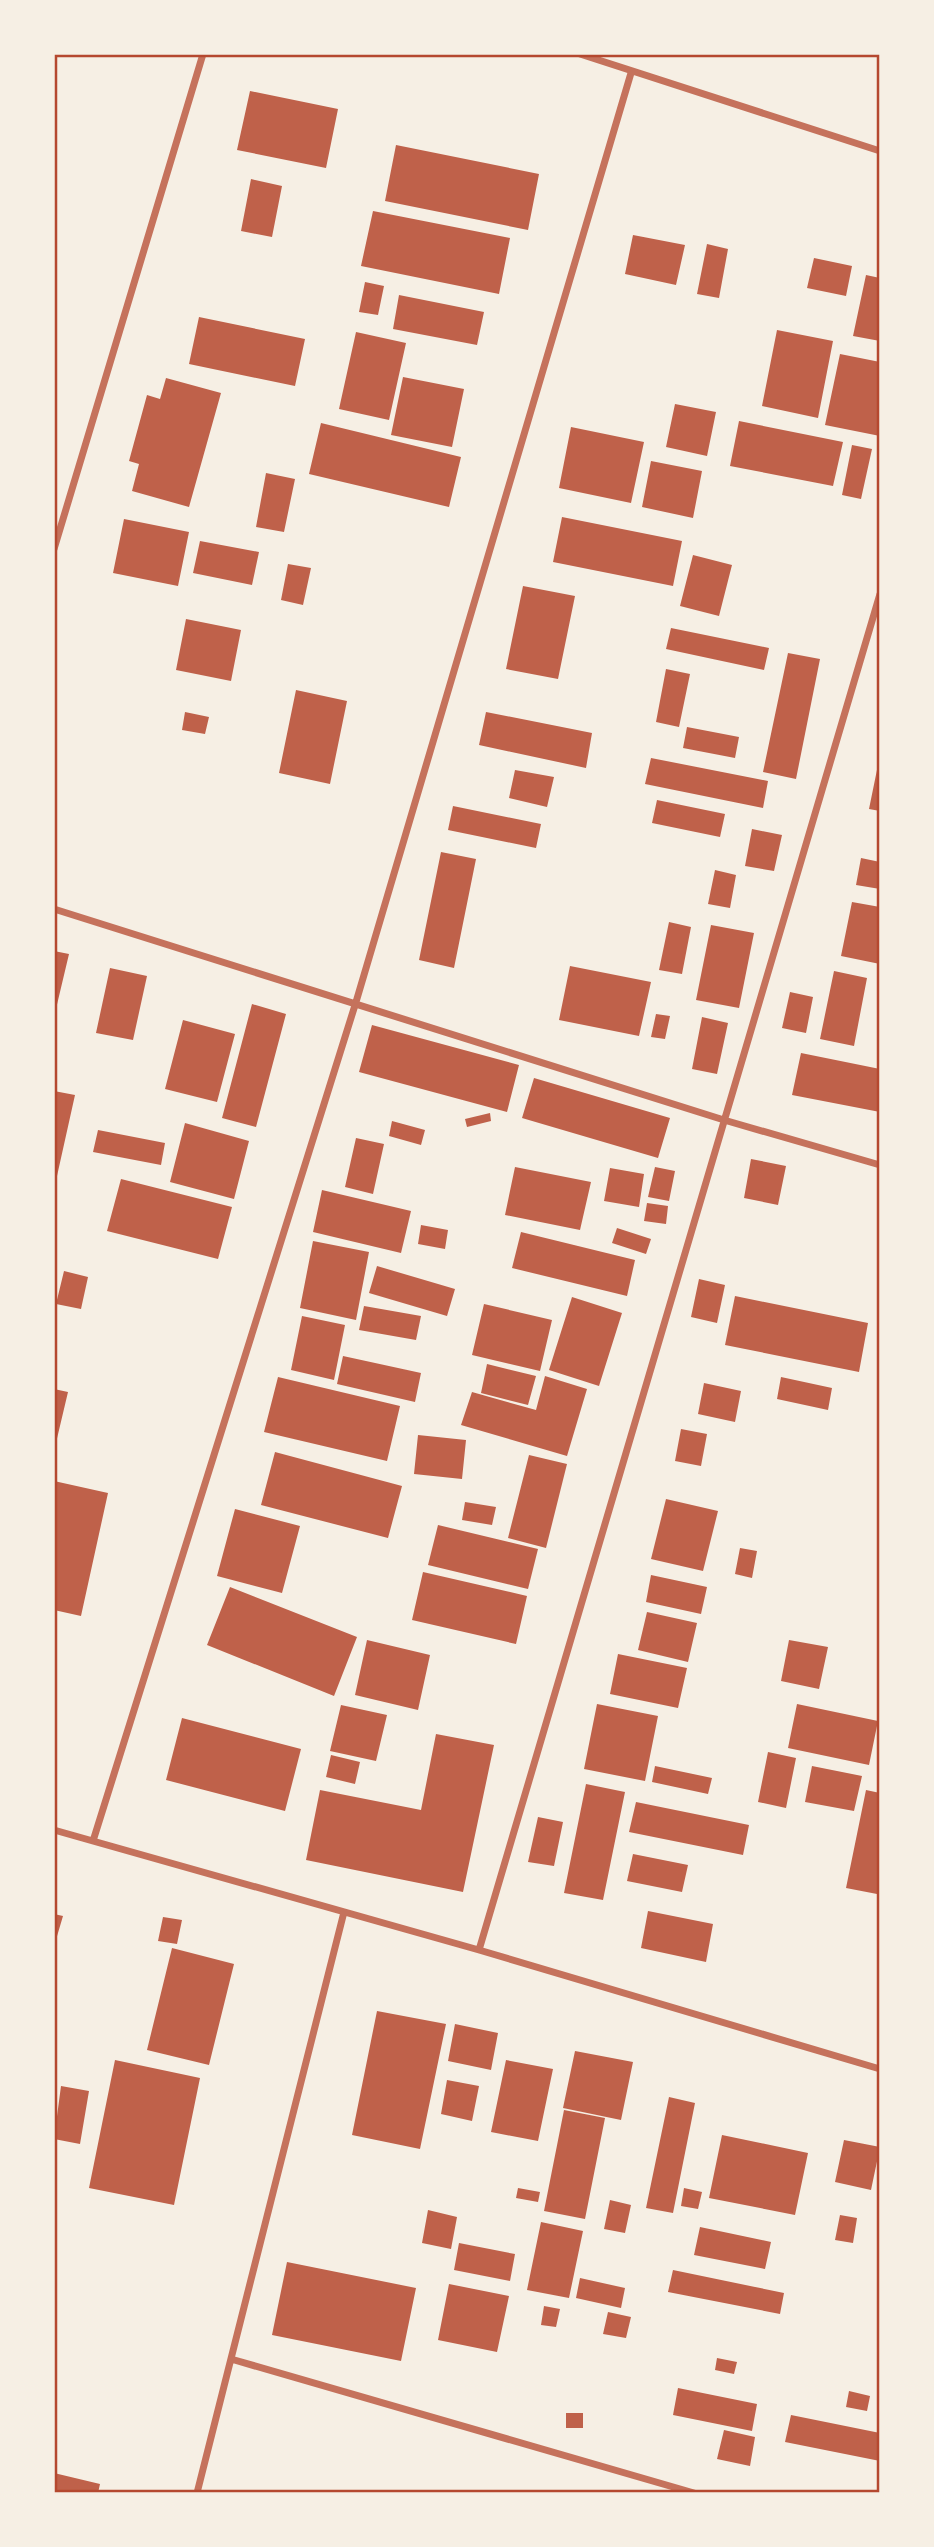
<svg xmlns="http://www.w3.org/2000/svg" width="934" height="2547" font-family="'Nunito Sans',sans-serif">
<style>
.building{fill:#bf614a}
.lines{fill:none;stroke-linecap:round;stroke-linejoin:round}
.minor{stroke:#c5725c;stroke-width:7}
.neatline{fill:none;stroke:#b5482f;stroke-width:2.5}
</style>
<rect width="100%" height="100%" fill="#f6efe4"/>
<!-- building -->
<path class="building" d="M250,91L338,109L326,168L237,150Z
M396,145L539,174L528,230L385,201Z
M251,179L282,186L272,237L241,231Z
M373,211L510,238L499,294L361,266Z
M633,235L685,245L676,285L625,274Z
M707,244L728,249L719,298L697,294Z
M814,258L852,266L846,296L807,288Z
M866,275L880,278V341L853,336Z
M365,282L384,286L378,315L359,312Z
M399,295L484,312L477,345L393,329Z
M199,317L305,339L295,386L189,364Z
M777,330L833,341L818,418L762,406Z
M356,332L406,343L389,420L339,409Z
M840,354L880,362V436L825,425Z
M403,377L464,389L452,447L391,435Z
M166,378L221,393L189,507L132,491L139,464L129,461L147,395L160,399Z
M675,404L716,412L707,456L666,447Z
M739,421L843,442L833,486L730,466Z
M321,423L461,457L449,507L309,474Z
M571,427L644,442L631,503L559,488Z
M852,445L872,449L861,499L842,495Z
M651,461L702,471L693,518L642,507Z
M266,473L295,479L284,532L256,527Z
M562,517L682,541L673,586L553,562Z
M124,519L189,532L178,586L113,573Z
M200,541L259,552L252,585L193,573Z
M693,555L732,565L719,616L680,606Z
M288,564L311,568L303,605L281,600Z
M523,586L575,596L558,679L506,669Z
M186,619L241,630L231,681L176,670Z
M671,628L769,648L764,670L666,649Z
M788,653L820,659L796,779L763,772Z
M666,669L690,674L679,727L656,722Z
M296,690L347,701L330,784L279,773Z
M185,712L209,717L205,734L182,730Z
M486,712L592,733L586,768L479,745Z
M687,727L739,737L735,758L683,748Z
M651,758L768,781L763,808L645,784Z
M879,760H880V811L869,809Z
M515,770L554,777L547,807L509,798Z
M657,800L725,814L720,837L652,823Z
M453,806L541,824L536,848L448,830Z
M752,829L782,835L774,871L745,866Z
M441,852L476,859L454,968L419,960Z
M861,858L880,862V889L856,885Z
M715,870L736,875L730,908L708,904Z
M852,902L880,907V964L841,956Z
M669,922L691,927L682,974L659,970Z
M711,925L754,933L739,1008L696,1000Z
M54,951L69,954L55,1013H54Z
M570,966L651,982L639,1036L559,1020Z
M110,968L147,976L133,1040L96,1033Z
M834,971L867,978L854,1046L820,1039Z
M790,992L813,997L806,1033L782,1028Z
M252,1004L286,1014L256,1127L222,1118Z
M656,1014L670,1016L665,1039L651,1037Z
M702,1017L728,1023L717,1074L692,1069Z
M183,1020L235,1034L217,1102L165,1089Z
M372,1025L519,1065L507,1112L359,1072Z
M801,1053L880,1069V1112L792,1095Z
M534,1078L670,1118L658,1158L522,1118Z
M54,1091L75,1095L55,1185H54Z
M490,1113L491,1121L467,1127L465,1119Z
M392,1121L425,1130L421,1145L389,1136Z
M185,1123L249,1141L234,1199L170,1182Z
M98,1130L165,1143L161,1165L93,1152Z
M356,1138L384,1144L373,1194L345,1187Z
M751,1159L786,1166L778,1205L744,1198Z
M515,1167L591,1182L580,1230L505,1215Z
M655,1167L675,1171L669,1201L648,1197Z
M610,1168L644,1174L639,1207L604,1201Z
M121,1179L232,1207L218,1259L107,1231Z
M322,1190L411,1211L401,1253L313,1232Z
M647,1203L668,1206L666,1224L644,1221Z
M421,1225L448,1230L445,1249L418,1244Z
M617,1228L651,1239L646,1254L612,1243Z
M521,1232L635,1260L627,1296L512,1268Z
M313,1241L369,1252L356,1320L300,1308Z
M377,1266L455,1289L447,1316L369,1293Z
M64,1271L88,1277L81,1309L56,1304Z
M699,1279L725,1285L717,1323L691,1317Z
M735,1296L868,1323L859,1372L725,1345Z
M572,1297L622,1313L599,1386L549,1370Z
M484,1304L552,1320L540,1371L472,1355Z
M364,1306L421,1316L416,1340L359,1330Z
M302,1316L345,1325L334,1380L291,1370Z
M343,1356L421,1373L415,1402L337,1384Z
M487,1364L536,1376L528,1405L481,1393Z
M545,1376L587,1389L567,1456L461,1425L472,1392L536,1410Z
M278,1377L400,1406L387,1461L264,1432Z
M781,1377L832,1388L828,1410L777,1399Z
M704,1383L741,1391L735,1422L698,1414Z
M54,1389L68,1392L55,1447H54Z
M681,1429L707,1434L701,1466L675,1461Z
M418,1435L466,1440L462,1479L414,1474Z
M275,1452L402,1486L388,1538L261,1505Z
M529,1455L567,1464L546,1548L508,1538Z
M54,1481L108,1493L81,1616L54,1610Z
M666,1499L718,1511L703,1571L651,1559Z
M465,1502L496,1507L492,1525L462,1520Z
M235,1509L300,1526L282,1593L217,1576Z
M438,1525L538,1549L528,1589L428,1565Z
M740,1548L757,1551L752,1578L735,1574Z
M423,1572L527,1596L516,1644L412,1620Z
M651,1575L707,1587L701,1614L646,1602Z
M230,1587L357,1637L334,1696L207,1645Z
M647,1612L697,1623L688,1662L638,1650Z
M367,1640L430,1655L418,1710L355,1695Z
M789,1640L828,1647L819,1689L781,1681Z
M618,1654L687,1668L678,1708L610,1694Z
M597,1704L658,1716L645,1781L584,1769Z
M797,1704L878,1721L869,1765L788,1748Z
M341,1705L387,1715L376,1761L330,1751Z
M182,1718L301,1749L285,1811L166,1780Z
M436,1734L494,1745L463,1892L306,1860L320,1790L421,1810Z
M768,1752L796,1758L786,1808L758,1802Z
M331,1755L360,1762L355,1784L326,1777Z
M655,1766L712,1778L708,1794L652,1782Z
M812,1766L862,1776L854,1811L805,1802Z
M586,1784L625,1792L603,1900L564,1893Z
M866,1790L880,1793V1879L877,1894L846,1888Z
M636,1802L749,1825L743,1855L629,1832Z
M538,1817L563,1822L554,1866L528,1862Z
M633,1854L688,1865L682,1892L627,1881Z
M648,1911L713,1924L706,1962L641,1948Z
M54,1914L63,1916L55,1943H54Z
M163,1917L182,1920L177,1944L158,1941Z
M172,1948L234,1964L209,2065L147,2050Z
M377,2011L446,2024L420,2149L352,2135Z
M455,2024L498,2033L491,2070L448,2061Z
M575,2051L633,2062L621,2120L563,2108Z
M115,2060L200,2078L174,2205L89,2188Z
M506,2060L553,2069L538,2141L491,2132Z
M447,2080L479,2086L472,2121L441,2114Z
M61,2086L89,2091L80,2144L54,2139Z
M669,2097L695,2103L673,2213L646,2208Z
M564,2110L605,2118L585,2219L544,2211Z
M722,2135L808,2153L795,2215L709,2198Z
M844,2140L880,2147L871,2190L835,2182Z
M518,2188L540,2192L538,2202L516,2198Z
M684,2188L702,2192L698,2209L681,2206Z
M610,2200L631,2205L625,2233L604,2229Z
M428,2210L457,2217L451,2249L422,2243Z
M840,2215L857,2218L853,2243L835,2240Z
M541,2222L583,2231L569,2298L527,2290Z
M700,2227L771,2242L765,2269L694,2255Z
M459,2243L515,2254L510,2281L454,2270Z
M287,2262L416,2288L401,2361L272,2335Z
M673,2270L784,2293L780,2314L668,2292Z
M580,2278L625,2288L621,2308L576,2298Z
M449,2284L509,2296L497,2352L438,2340Z
M544,2306L560,2309L556,2327L541,2325Z
M608,2312L631,2317L626,2338L603,2334Z
M717,2358L737,2362L734,2374L715,2370Z
M678,2388L757,2404L752,2431L673,2415Z
M849,2391L870,2396L867,2411L846,2407Z
M566,2413H583V2428H566Z
M791,2415L880,2433V2461L785,2442Z
M724,2430L755,2437L750,2466L717,2459Z
M54,2473L100,2484L98,2493H54Z"/>
<g class="lines">
<!-- minor -->
<path class="minor" d="M580,54L880,151
M54,549L203,54
M54,909L724,1120L880,1165
M54,1830L479,1950L880,2069
M93,1841L356,1002L631,73
M479,1950L880,594
M231,2359L694,2493
M197,2493L344,1912"/>
</g>
<!-- border -->
<rect width="934" height="2547" fill="none" stroke="#f6efe4" stroke-width="112"/>
<rect x="56" y="56" width="822" height="2435" class="neatline"/>
</svg>
